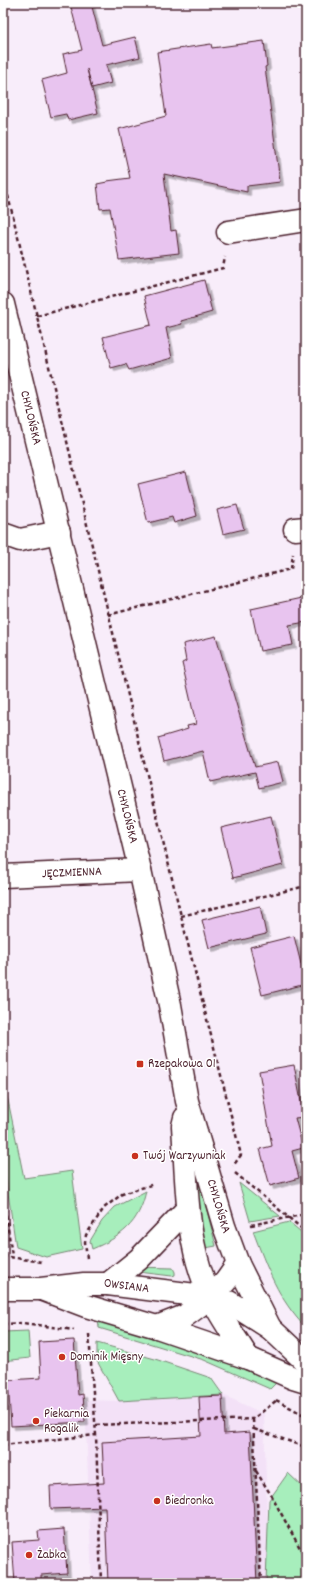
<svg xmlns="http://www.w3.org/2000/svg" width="309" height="1586" font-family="Dekko,sans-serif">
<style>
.built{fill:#f3e1f7}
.green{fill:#a7eebc;stroke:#788674}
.building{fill:#e8c4ef;stroke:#4a1f2b;filter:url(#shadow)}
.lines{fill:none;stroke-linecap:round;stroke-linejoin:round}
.minor-casing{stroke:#4a1f2b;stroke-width:25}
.tertiary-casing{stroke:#4a1f2b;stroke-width:25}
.path{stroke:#4a1f2b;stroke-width:2.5;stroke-dasharray:4 3;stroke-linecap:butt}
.minor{stroke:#fff;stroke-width:22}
.tertiary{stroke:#fff;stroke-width:22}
.poi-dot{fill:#c8321e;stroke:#fff;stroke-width:1.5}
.labels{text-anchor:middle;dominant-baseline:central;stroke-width:3;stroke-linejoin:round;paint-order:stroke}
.street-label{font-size:13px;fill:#4a1f2b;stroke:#fff}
.poi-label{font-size:13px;fill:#4a1f2b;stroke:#fff;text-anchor:start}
</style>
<defs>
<filter id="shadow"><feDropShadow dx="3.5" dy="3.5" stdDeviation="0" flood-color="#0004"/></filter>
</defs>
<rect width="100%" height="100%" fill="#f8edfa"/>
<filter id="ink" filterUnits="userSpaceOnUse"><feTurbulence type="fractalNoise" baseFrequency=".025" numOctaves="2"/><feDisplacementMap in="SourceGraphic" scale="8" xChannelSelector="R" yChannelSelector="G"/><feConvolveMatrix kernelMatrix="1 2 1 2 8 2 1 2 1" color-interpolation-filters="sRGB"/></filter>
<g filter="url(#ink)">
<!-- built -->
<path class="built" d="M223,1395L264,1414L269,1583H92L85,1400L119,1401Z"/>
<!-- green -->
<path class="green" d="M3,1076L24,1178L72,1171L82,1249L46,1257L16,1247L3,1159Z
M187,1132L216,1246L200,1249Z
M239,1183L280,1216L250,1221Z
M146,1191C139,1224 121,1237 92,1249L90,1241L102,1221L115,1207Z
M289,1222L306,1236V1328C278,1299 267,1268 253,1231Z
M135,1267L173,1268L175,1272V1275L172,1276L130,1271Z
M98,1318L198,1346L277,1382L270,1389L204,1360L99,1328Z
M28,1331L30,1358L3,1361V1332Z
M97,1343L155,1359L211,1378L223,1395L119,1401L97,1361Z
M288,1473L306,1490V1583H266L269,1500Z"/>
<!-- building -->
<path class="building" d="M70,3H91L102,45L135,37L140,57L106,65L111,83L92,88L87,69L98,113L68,120L66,114L51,117L42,80L67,73L63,54L82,50Z
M264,41L267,66L265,67L280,182L247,186V192L164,174L171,231L176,230L179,253L119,260L110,208L100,209L97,184L107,182V181L130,178L119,129L166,116L157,52L211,44L212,48Z
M204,280L212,312L181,321L182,324L166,328L172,358L129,370L126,364L111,368L103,337L151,325L144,296Z
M186,472L197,516L174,523L172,517L148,523L138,484Z
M237,505L244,529L223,534L217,510Z
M306,597V622L289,625L293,645L260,651L251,609Z
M216,636L255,767L278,762L283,782L259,788L255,772L210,782L203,751L164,761L158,738L188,729L187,726L196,724L182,663L186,661L183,644Z
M271,816L283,865L233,878L221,828Z
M260,906L266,934L209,948L202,920Z
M294,936L306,984L262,995L250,947Z
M294,1065L304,1117L295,1118L303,1148L292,1151L299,1178L270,1186L260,1149L272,1146L259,1071Z
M74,1340L78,1395L83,1394L85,1422L11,1426L8,1380L41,1378L39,1342Z
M222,1396L224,1434L250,1432L257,1583H108L105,1507L51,1509L50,1486L104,1483L102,1442L201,1436L199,1397Z
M64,1529L67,1573L41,1575V1583H15L12,1542L39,1540L38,1531Z"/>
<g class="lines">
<defs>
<g id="minor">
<path d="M228,232L306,220"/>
<path id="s1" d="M3,304L140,870L170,1005L187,1101L224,1226L238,1264L270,1328"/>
<path d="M295,529L306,528"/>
<path d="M3,534L20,540L59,532"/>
<path id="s2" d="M3,876L140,870"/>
<path d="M185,1118L183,1126C187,1183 185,1245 211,1297C221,1318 236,1338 248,1358"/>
<path d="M108,1284L139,1259L188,1208"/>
<path d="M157,1327L185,1316L211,1297L226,1281L238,1264"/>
</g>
<g id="tertiary">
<path id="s3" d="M3,1289H41L84,1284H108L211,1297L229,1302L270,1328L306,1362"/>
<path d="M44,1290L86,1306L157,1327L248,1358L293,1378L306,1382"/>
</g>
</defs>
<!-- minor casing -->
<use href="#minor" class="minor-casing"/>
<!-- tertiary casing -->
<use href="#tertiary" class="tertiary-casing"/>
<!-- path -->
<path class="path" d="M3,175L181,916L241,1155L233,1166
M37,316L223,268L225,257
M108,615L291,569L293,554
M181,916L306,886
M235,1173L306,1232
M3,1194L12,1256
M251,1225L306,1214
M3,1233L9,1238
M3,1256L42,1262
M87,1258L85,1242L86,1235L104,1208L122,1194L154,1184
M3,1324L23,1323L74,1330
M89,1334L96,1435
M276,1400L306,1416
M253,1419L261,1583
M96,1425L253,1419L277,1400
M254,1429L306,1447
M3,1445L96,1435L101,1583
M256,1471L271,1495L306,1559"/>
<!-- minor -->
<use href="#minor" class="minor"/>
<!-- tertiary -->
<use href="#tertiary" class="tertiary"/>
</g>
</g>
<!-- markers -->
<g class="poi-dot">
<rect x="136" y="1060" width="8" height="8" rx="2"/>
<circle cx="135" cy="1156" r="4"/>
<circle cx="62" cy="1357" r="4"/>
<circle cx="36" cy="1421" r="4"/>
<circle cx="157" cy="1501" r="4"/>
<circle cx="29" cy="1555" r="4"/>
</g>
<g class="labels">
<!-- street labels -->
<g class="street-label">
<text stroke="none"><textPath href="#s1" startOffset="117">CHYLOŃSKA</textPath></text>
<text stroke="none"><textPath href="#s1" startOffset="527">CHYLOŃSKA</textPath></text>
<text stroke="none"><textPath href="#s2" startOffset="69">JĘCZMIENNA</textPath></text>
<text stroke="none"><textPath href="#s1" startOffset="928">CHYLOŃSKA</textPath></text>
<text stroke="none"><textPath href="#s3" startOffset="124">OWSIANA</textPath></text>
</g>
<!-- poi labels -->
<g class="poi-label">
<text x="148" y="1064">Rzepakowa 01</text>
<text x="143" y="1156">Twój Warzywniak</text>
<text x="70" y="1357">Dominik Mięsny</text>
<text x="44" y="1414">Piekarnia<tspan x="44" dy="15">Rogalik</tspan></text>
<text x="165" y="1501">Biedronka</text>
<text x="37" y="1555">Żabka</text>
</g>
</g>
<!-- margin -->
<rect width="309" height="1586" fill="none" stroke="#fff" stroke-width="16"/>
<rect x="8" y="8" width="293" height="1570" fill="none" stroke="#4a1f2b" stroke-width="1.5" filter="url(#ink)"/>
</svg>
